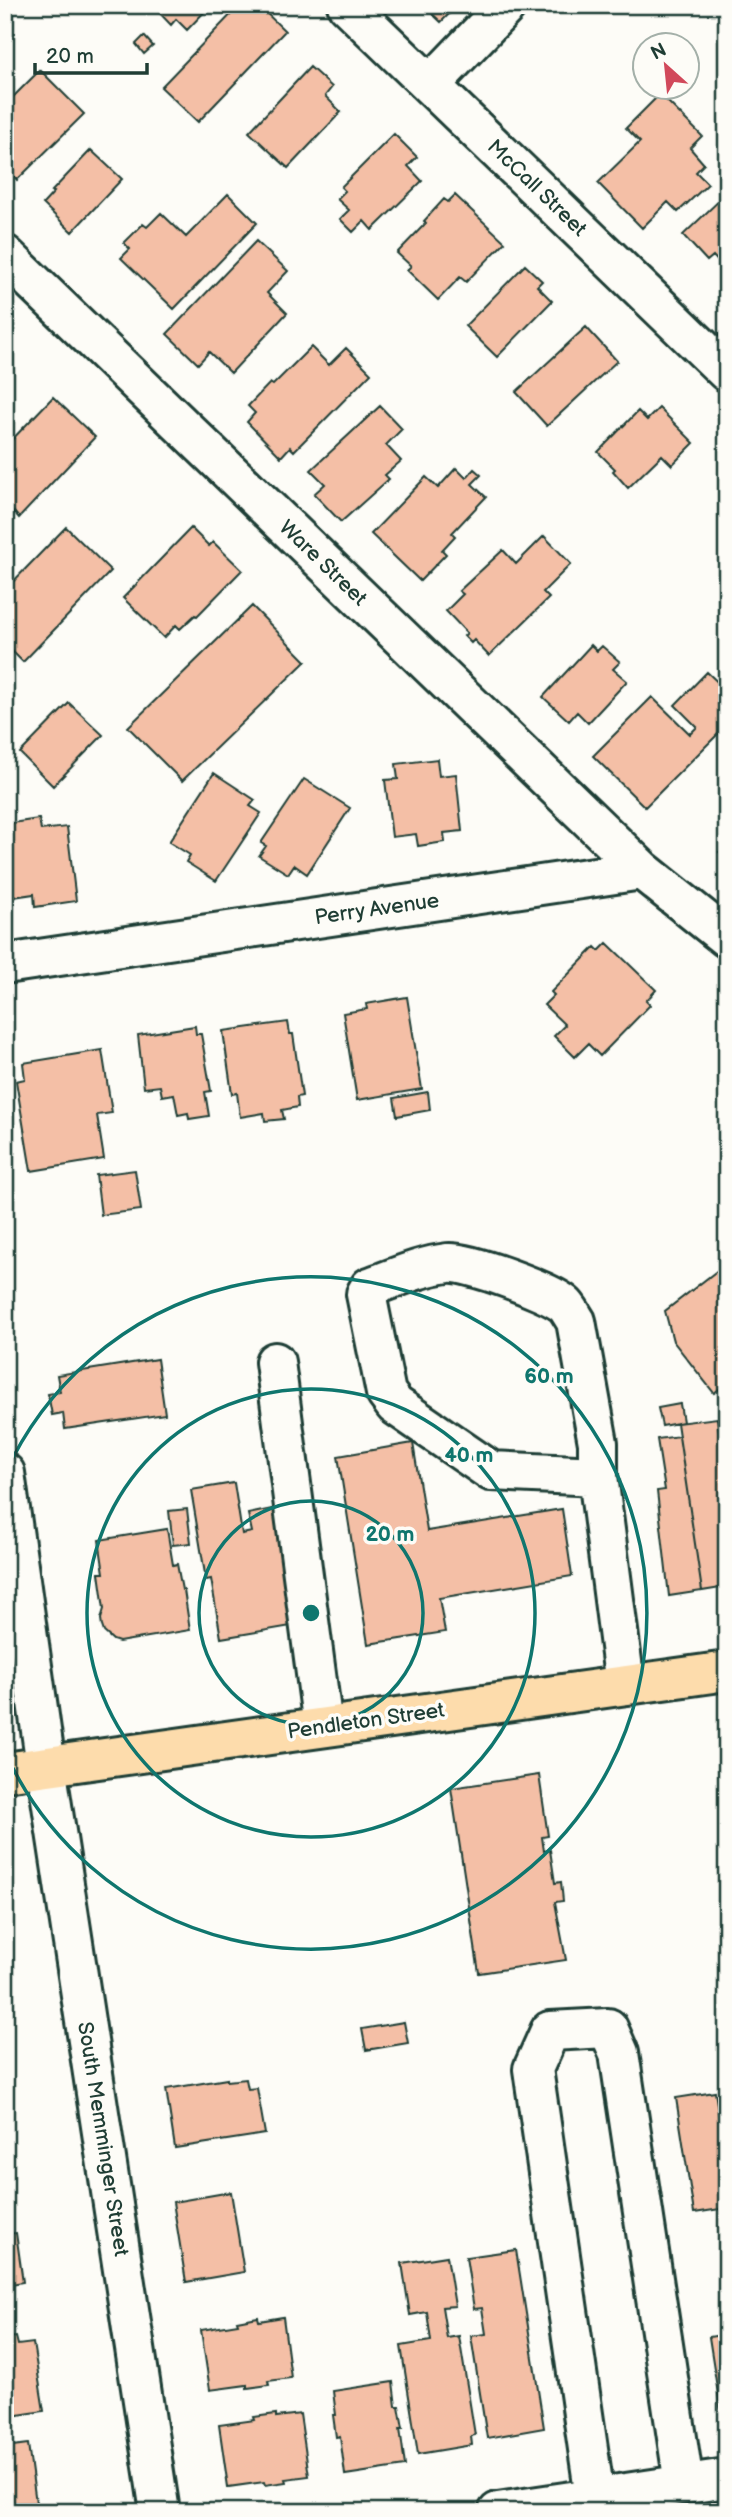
<svg xmlns="http://www.w3.org/2000/svg" width="732" height="2517" font-family="'Balsamiq Sans',sans-serif">
<style>
.building{fill:#f4bfa6;stroke:#1f3d34;stroke-width:2}
.lines{fill:none;stroke-linecap:round;stroke-linejoin:round}
.minor-casing{stroke:#1f3d34;stroke-width:44}
.major-casing{stroke:#1f3d34;stroke-width:44}
.minor{stroke:#fdfcf7;stroke-width:38}
.major{stroke:#fddcac;stroke-width:38}
.ring{fill:none;stroke:#0f766e;stroke-width:3.5}
.labels{text-anchor:middle;dominant-baseline:central;stroke-width:7;stroke-linejoin:round;paint-order:stroke}
.street-label{font-size:21px;fill:#1f3d34;stroke:#fdfcf7}
.centre{fill:#0f766e;stroke:#fdfcf7;stroke-width:3.5}
.ring-label{font-size:21px;text-anchor:middle;font-weight:bold;fill:#0f766e;stroke:#fdfcf7;stroke-width:7;stroke-linejoin:round;paint-order:stroke}
</style>
<rect width="100%" height="100%" fill="#fdfcf7"/>
<filter id="ink" filterUnits="userSpaceOnUse"><feTurbulence type="fractalNoise" baseFrequency=".0143" numOctaves="2"/><feDisplacementMap in="SourceGraphic" scale="14" xChannelSelector="R" yChannelSelector="G"/><feConvolveMatrix kernelMatrix="1 2 1 2 8 2 1 2 1" color-interpolation-filters="sRGB"/></filter>
<g filter="url(#ink)">
<!-- building -->
<path class="building" d="M152,5H211L187,30L176,19L171,25Z
M240,5H258L285,31L198,122L161,87Z
M423,5H458L441,22Z
M144,36L153,46L144,54L136,44Z
M310,67L332,87L325,96L341,112L288,168L249,132Z
M40,70L84,114L17,180L5,167V105Z
M660,94L702,136L690,148L704,164L696,172L708,184L678,212L668,202L642,228L598,183L640,142L626,128Z
M394,134L417,157L408,166L422,181L372,230L364,221L353,232L340,219L349,210L337,199L345,191L341,187Z
M91,150L122,179L72,232L43,204L54,192L52,191Z
M727,193V268L725,269L713,256L707,261L683,235Z
M228,194L257,223L174,309L121,258L130,249L124,243L143,224L147,227L161,213L186,237Z
M455,195L505,242L466,282L460,277L438,300L407,270L411,266L397,253L426,223L424,221L444,199L448,202Z
M256,241L288,271L267,293L287,313L231,373L209,352L198,364L167,334Z
M525,265L542,281L537,286L552,301L497,357L465,326Z
M586,327L617,361L547,426L516,392Z
M311,347L329,365L346,348L371,373L294,451L290,447L281,457L247,422L255,413L248,406L270,383L273,385Z
M53,397L95,437L19,518L14,512L5,521V447Z
M380,406L402,429L386,445L401,461L385,475L389,479L341,522L314,494L325,484L311,470Z
M659,408L694,443L672,465L662,455L628,488L613,471L615,469L598,452L638,411L647,420Z
M456,468L466,478L474,469L481,475L472,484L486,497L452,533L455,536L442,550L446,554L420,581L371,534L426,477L438,488Z
M66,527L111,571L23,662L5,644V590Z
M191,528L209,546L213,542L242,570L197,616L195,615L180,629L176,625L164,638L123,598Z
M544,536L571,564L543,592L549,598L489,656L474,640L471,643L464,636L467,633L446,611L463,594L459,591L503,550L516,564Z
M252,606L306,661L182,781L128,727Z
M591,645L597,651L602,646L620,662L613,669L627,681L588,723L577,712L569,721L543,697Z
M707,672L727,691V725L645,807L593,756L652,697L690,734L697,727L675,705Z
M69,703L103,735L53,786L20,753Z
M437,759L439,776L456,774L462,831L444,833L445,842L418,846L416,834L392,837L385,780L398,779L396,764Z
M214,773L255,800L250,806L261,813L216,881L186,862L190,855L169,842Z
M304,779L350,808L307,874L294,865L288,874L259,856L266,846L261,843Z
M39,819L41,830L67,827L76,901L35,907L34,894L13,897L5,824Z
M727,844V859L719,852Z
M607,943L656,990L646,1001L650,1005L600,1056L588,1044L575,1057L554,1036L565,1025L544,1005L554,995L551,992L595,947L599,951Z
M407,997L422,1089L357,1100L343,1013L367,1009L366,1004Z
M288,1022L290,1034H293L302,1096L297,1097L298,1107L282,1110L284,1119L265,1121L264,1113L240,1117L237,1093L232,1094L223,1031Z
M195,1026L196,1034H201L211,1091L205,1092L209,1116L189,1119L188,1113L178,1115L174,1094L162,1096L160,1086L144,1088L138,1035Z
M102,1050L112,1113L97,1115L104,1159L31,1171L16,1081L25,1079L23,1063Z
M428,1092L430,1110L397,1116L394,1098Z
M135,1170L141,1210L101,1215L96,1175Z
M727,1263V1383L714,1393L673,1341L665,1311Z
M157,1359L165,1414L65,1429L63,1413L52,1415L48,1394L60,1392L57,1375Z
M680,1404L683,1422L662,1426L658,1408Z
M717,1418L727,1484V1587L702,1591L677,1423Z
M679,1436L702,1591L669,1596L657,1491L665,1490L657,1439Z
M413,1443L427,1531L562,1509L572,1576L439,1598L445,1632L368,1644L338,1456Z
M234,1483L242,1534L252,1532L248,1514L277,1508L297,1625L221,1638L211,1579L206,1580L191,1490Z
M187,1509L191,1543L173,1545L169,1511Z
M167,1529L173,1565L177,1564L182,1590H184L190,1630L119,1642L113,1640L104,1632L102,1626L101,1619L104,1609L99,1573H104L99,1540Z
M539,1775L548,1836L542,1837L544,1851L550,1850L555,1883L561,1882L563,1901L555,1902L566,1960L479,1973L451,1788Z
M404,2022L408,2043L366,2050L362,2029Z
M227,2079V2081L246,2079L248,2089L257,2088L265,2134L175,2148L166,2089Z
M715,2092L720,2123L727,2122V2208L694,2213L676,2098Z
M231,2192L244,2272L186,2282L173,2202Z
M16,2233L23,2282L5,2285V2234Z
M516,2250L544,2428L487,2438L471,2336L486,2334L482,2308L474,2309L466,2257Z
M447,2256L455,2306L442,2307L447,2338L459,2336L475,2435L471,2436L472,2445L418,2454L401,2346L431,2341L427,2312L410,2315L402,2263Z
M258,2317L259,2321L283,2317L291,2378L268,2381L269,2385L247,2388V2385L210,2390L201,2330L238,2324L237,2321Z
M727,2334V2413H721L709,2337Z
M16,2337L18,2345L33,2343L44,2411L5,2417V2338Z
M393,2382L396,2406H399L403,2428H400L405,2466L345,2475L340,2436L336,2437L333,2415H336L333,2391Z
M276,2414V2417L300,2414L309,2476L285,2479L286,2482L265,2485L264,2482L228,2487L219,2425L255,2420L254,2417Z
M28,2444L37,2510L5,2512V2447Z"/>
<g class="lines">
<defs>
<path id="minor" d="M347,5L727,372
M430,85L507,5
M5,255L642,870
M5,964L642,870L727,938
M275,1362L323,1727
M5,1473L46,1766L160,2512
M598,1476L491,1471L395,1405L386,1393L366,1294L370,1287C395,1278 421,1266 448,1263C467,1261 548,1291 564,1304C569,1308 572,1316 576,1321L598,1443V1476L625,1685
M595,2497L533,2069L550,2031L608,2028L619,2053L684,2484
M498,2512L727,2478"/>
<path id="major" d="M5,1772L727,1671"/>
</defs>
<!-- minor casing -->
<use href="#minor" class="minor-casing"/>
<!-- major casing -->
<use href="#major" class="major-casing"/>
<!-- minor -->
<use href="#minor" class="minor"/>
<!-- major -->
<use href="#major" class="major"/>
</g>
</g>
<!-- distance rings -->
<g class="ring">
<circle cx="311" cy="1613" r="112"/>
<circle cx="311" cy="1613" r="224"/>
<path d="M5 1474A336 336 0 1 1 5 1752"/>
</g>
<g class="labels">
<!-- street labels -->
<g class="street-label">
<text transform="translate(537 188) rotate(44)">McCall Street</text>
<text transform="translate(323 563) rotate(44)">Ware Street</text>
<text transform="translate(377 909) rotate(-8)">Perry Avenue</text>
<text transform="translate(366 1721) rotate(-8)">Pendleton Street</text>
<text transform="translate(103 2139) rotate(81)">South Memminger Street</text>
</g>
</g>
<circle cx="311" cy="1613" r="10" class="centre"/>
<g class="ring-label">
<text x="549" y="1383">60 m</text>
<text x="469" y="1462">40 m</text>
<text x="390" y="1541">20 m</text>
</g>
<!-- margin -->
<rect width="732" height="2517" fill="none" stroke="#fdfcf7" stroke-width="28"/>
<rect x="14" y="14" width="704" height="2489" fill="none" stroke="#1f3d34" stroke-width="2.5" filter="url(#ink)"/>
<!-- north arrow -->
<g transform="translate(666 66) rotate(333)"><circle r="33" fill="#fdfcf7" stroke="#a4b0a9" stroke-width="2"/>
<path d="M0-5L12 26L0 18L-12 26Z" fill="#d1495b"/>
<text y="-10" font-size="19" font-weight="bold" text-anchor="middle" fill="#1f3d34">N</text>
</g>
<!-- scale -->
<path d="M35 63v10h112v-10" fill="none" stroke="#1f3d34" stroke-width="3.5"/>
<text x="46" y="63" font-size="21" fill="#1f3d34" stroke="#fdfcf7" stroke-width="5" paint-order="stroke">20 m</text>
</svg>
